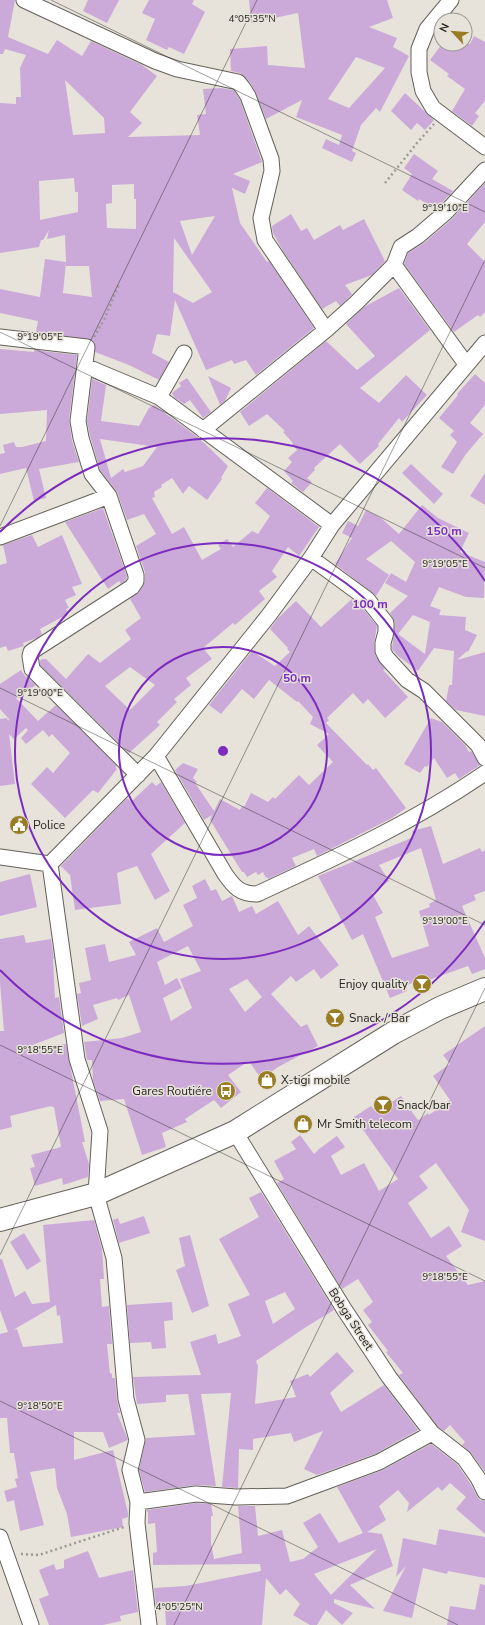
<svg xmlns="http://www.w3.org/2000/svg" width="485" height="1625" font-family="'Nunito Sans',sans-serif">
<style>
.building{fill:#cbaada;fill-rule:evenodd}
.lines{fill:none;stroke-linecap:round;stroke-linejoin:round}
.minor-casing{stroke:#646059;stroke-width:17}
.trunk-casing{stroke:#646059;stroke-width:24}
.path{stroke:#9d9a93;stroke-width:2.5;stroke-dasharray:2 3;stroke-linecap:butt}
.minor{stroke:#fff;stroke-width:15}
.trunk{stroke:#fff;stroke-width:22}
.ticks{fill:none;stroke:#272622;stroke-width:1;stroke-opacity:0.45}
.ring{fill:none;stroke:#7b2cbf;stroke-width:2}
.labels{text-anchor:middle;dominant-baseline:central;stroke-width:3;stroke-linejoin:round;paint-order:stroke}
.poi-label{font-size:12px;fill:#272622;stroke:#e7e3da;text-anchor:start}
.street-label{font-size:12px;fill:#272622;stroke:#e7e3da}
.ticks-label{font-size:10px;text-anchor:middle;fill:#272622;stroke:#e7e3da;stroke-width:3;stroke-linejoin:round;paint-order:stroke}
.centre{fill:#7b2cbf;stroke:#e7e3da;stroke-width:2}
.ring-label{font-size:12px;text-anchor:middle;font-weight:bold;fill:#7b2cbf;stroke:#e7e3da;stroke-width:3;stroke-linejoin:round;paint-order:stroke}
</style>
<rect width="100%" height="100%" fill="#e7e3da"/>
<!-- building -->
<path class="building" d="M0,0H15L8,37L48,54L57,40L82,56L91,41L142,65L157,76L130,112L142,123L128,137L200,135L197,115L206,114L203,89L221,88L233,90L236,93L240,100L262,162L233,174L250,181L245,194L232,188L240,223L267,262L269,261L314,328L256,375L246,360L234,364L232,360L206,370L175,300L170,336L157,334L152,353L169,362L159,380L129,365L95,352V344L92,340L36,332L38,321L0,313V289L40,297L45,259L66,262L65,235L47,239L49,230L43,240H41L39,247L0,253V103L16,104V97H21L20,68L26,55L5,49L3,54H0ZM65,80L104,118L105,133L73,135ZM74,178L75,192H78V212L40,220L39,181ZM134,184V199H136V229L107,228L106,204L112,203V185ZM215,216L192,255L180,221ZM174,238L212,292L193,303L173,292ZM66,262V266H89L92,297L63,293Z
M88,0H119L107,23L83,11Z
M149,0H194L192,4L205,12L184,54L169,47L167,50L146,40L155,19L142,13Z
M249,0H387L393,18L369,27L397,38L393,47L409,56L380,112L376,108L361,125L352,151L356,153L352,162L322,148L326,139L339,145L342,135L296,117L302,100L266,119L256,93L250,82L240,73L231,71L230,49L267,46L268,65L305,68L298,13L251,23ZM356,57L385,68L349,108L328,99Z
M474,36L485,42V101L475,113L479,116L472,126L452,111L465,89L447,76L449,74L430,60L442,44H470Z
M405,93L434,120L425,130L417,123L411,130L391,111Z
M414,154L438,171L432,179L453,191L436,209L419,199L418,201L402,190L412,174L404,168Z
M485,183V222L467,244L485,262V312L480,317L478,315L454,332L404,264L408,253L424,243L452,219Z
M291,214L301,231L307,228L314,240L340,225L343,230L364,219L385,261L372,275L345,285L352,294L340,306L336,301L322,309L283,251L273,233L272,226Z
M399,288L430,330L360,388L379,403L406,375L427,395L402,422L399,418L378,444L379,446L360,464L340,444L314,468L315,470L307,478L312,482L303,492L291,483L293,481L284,471L292,462L288,458L297,450L292,444L293,443L283,432L285,431L267,414L249,426L240,412L326,341L357,370L375,356L346,324L364,307Z
M0,349L34,352V350L77,355L69,420L72,441L79,462L39,469L46,498L34,501L26,468L0,474V454L5,453L3,445L14,442L16,447H22L46,441L47,410L0,414Z
M475,374L485,383V405L470,423L483,434L466,454L453,474L441,467L457,442L450,435L454,431L439,418L458,395L457,394Z
M208,376L231,388L225,401L220,405Z
M187,378L211,412L203,418L190,400L184,404L174,397L172,393L181,386L179,383Z
M92,379L106,385L101,421L139,426L149,408L154,405L199,438L228,466L221,478L222,479L207,500L189,486L183,494L172,478L161,485L162,487L154,492L155,497L152,498L172,534L184,527L202,560L221,549L218,545L227,539L233,547L252,531L258,534L270,516L255,503L267,488L319,527L299,556L288,547L272,571L277,577L259,591L265,599L235,625L233,623L203,648L212,659L186,678L191,685L174,699L177,702L157,722L160,725L129,753L40,665V661L42,659H46L66,679L88,654L100,663L131,639L125,630L141,618L130,599L139,592L145,581V572L136,546L156,534L144,514L127,520L117,492L100,470L90,436L87,421ZM100,439L157,447L143,466L125,472L123,469L111,478ZM130,667L155,685L130,710L105,686Z
M411,464L443,494L434,504L402,473Z
M485,473V505L470,496Z
M422,505L438,518L469,533L460,552L485,562L484,598L466,597L439,587L430,606L441,610L439,615L466,617L465,630L477,635L468,652L467,651L457,660L485,652V716L456,710L446,701L449,685H452L454,651L434,648L418,671L398,656L392,649L395,623L390,613L408,596L385,583L391,573L406,582L415,562L391,541L366,559L389,575L376,596L335,564L352,538L342,533L348,521L358,526L366,510L381,518L399,534ZM413,615L430,622L425,654L398,634Z
M103,508L127,576L126,580L121,584L119,581L108,589L65,522Z
M32,535L38,547L62,535L82,584L72,587L76,595L65,600L69,608L66,609L68,614L40,629L42,634L37,638L23,643L24,646L8,651L6,646L0,648V565L7,563L3,545Z
M352,599L361,606L377,626L374,643L375,655L385,669L383,670L408,697L385,718L368,699L363,704L353,693L327,718L329,720L326,723L367,765L368,764L373,770L376,768L406,808L392,818L317,856L314,849L292,858L296,866L268,879L267,877L266,878L263,872L258,875L256,872L247,877L244,872H242L210,820L212,815L204,820L175,770L183,763L198,769L193,778L197,782L195,783L214,811L220,799L240,810L242,806L244,807L251,793L268,802L273,797L275,799L299,775L309,785L333,762L317,745L329,734L310,724L313,717L298,701L297,702L269,680L254,699L242,689L221,714L209,705L252,651L275,666L290,652L287,649L288,648L270,629L278,618L296,601L321,627Z
M21,670L25,676L36,685L16,698L38,721L56,705L117,766L115,768L117,769L98,793L93,790L65,818L31,784L47,767L53,773L70,753L52,734L49,737L43,730L26,744L21,738L28,730L26,728L14,739L9,734L15,784L0,786V719L7,718L8,721L9,719L0,709V684Z
M431,718L442,722L465,745L469,752L471,751L480,765L459,779L455,773L447,778L434,758L427,767L425,766L420,773L404,764Z
M152,782L156,786L161,782L185,823L151,854L170,891L155,900L137,866L117,873L121,904L75,910L70,875L61,866L127,798L131,802Z
M431,826L443,864L480,848L482,852L485,850V891L474,895L476,900L462,906L485,958V969L472,974L468,966L426,981V978L404,986L407,991L390,998L363,934L352,940L318,876L414,837L412,831ZM421,848L436,900L429,904L430,907L419,911L429,946L392,958L375,917L383,913L372,893L389,881L379,865Z
M30,874L37,907L0,916V882Z
M205,879L211,891L216,889L222,901L232,896L239,912L252,906L256,914L278,901L298,935L309,926L339,965L321,979L314,969L296,982L291,976L271,994L301,1027L307,1024L318,1046L278,1067L261,1079L249,1061L228,1075L241,1092L221,1108L214,1100L185,1119L187,1122L162,1133L166,1147L142,1155L124,1099L100,1101L93,1081L92,1060H87L84,1042L122,1038L141,1032L129,995L118,1000L117,998L93,1005L98,1019L82,1026L77,994L81,993L79,983L91,980L85,948L105,944L109,962L136,955L129,942L157,928L164,942L193,926L183,905L197,898L192,886ZM188,946L201,971L180,979L192,1008L171,1021L163,998L182,988L177,978L165,985L157,962ZM247,979L262,997L245,1012L229,989Z
M24,935L26,943L51,939L54,959H53L55,998L59,997L64,1033L30,1046V1048L66,1044L85,1142H82L89,1164L88,1177L63,1185L62,1178L35,1186L30,1168L35,1167L31,1155L61,1147L54,1107H52L51,1106L10,1116L12,1127L0,1130V1031H4L0,983V939Z
M485,1026V1241L461,1232L469,1210L436,1163L419,1176L428,1188L408,1203L431,1238L449,1226L462,1246L446,1256L468,1285L485,1281V1472L471,1453L462,1445L465,1442L450,1425L444,1431L438,1427L399,1375L403,1373L386,1352L388,1351L368,1325L372,1322L363,1310L373,1302L358,1279L342,1289L277,1183L284,1179L274,1161L296,1149L291,1142L300,1135L314,1154L319,1149L337,1136L345,1147L331,1156L341,1175L364,1163L379,1191L398,1179L354,1117L371,1106L376,1112L401,1096L417,1119L419,1120L428,1113L429,1115L450,1100L433,1076L450,1064L443,1055Z
M261,1192L334,1310L306,1327L256,1361L258,1366L255,1404L296,1397L290,1381L308,1374L310,1377L337,1352L354,1371L330,1393L341,1412L384,1385L418,1430L375,1454L317,1475L304,1469L323,1431L294,1442L291,1433L253,1439V1450L239,1449L238,1488L222,1487L231,1393L201,1394L216,1486L195,1485L145,1492L139,1470L146,1438L195,1435L188,1394L166,1395V1402L137,1404L133,1377L201,1375L190,1342L216,1334L218,1344L241,1336L228,1304L250,1295L219,1239L259,1217L249,1198ZM285,1292L295,1309L273,1324L265,1301Z
M144,1216L150,1233L119,1243L113,1220L118,1218L120,1224Z
M94,1220L102,1249L104,1279H100L102,1307L109,1306L112,1344H107L110,1374L112,1373V1378H115L117,1400L120,1413H117L128,1440L109,1448L103,1432H74V1460L113,1450L128,1513V1517L122,1519L123,1527L71,1537L67,1514L57,1488L55,1468L30,1472L44,1525L20,1531L14,1500L7,1502L4,1491L17,1487L15,1479L18,1478L14,1453H10L7,1418H0V1334L8,1332L0,1310V1259H2L15,1297L25,1291L32,1304L50,1302L43,1225ZM56,1305L57,1316L60,1315L63,1343L23,1347L17,1329L13,1330Z
M24,1233L41,1261L27,1270L10,1242Z
M190,1235L209,1306L192,1313L176,1270L185,1266L179,1238Z
M172,1302L173,1320L164,1321L166,1348L152,1349L151,1342L130,1343L127,1305Z
M431,1444L457,1464L470,1483L477,1496L480,1500L485,1501V1534L456,1509L466,1497L450,1483L442,1491L438,1487L407,1512L409,1503L398,1490L379,1506L386,1520L367,1532L382,1534L393,1566L350,1585L375,1609L334,1599V1603L353,1613L342,1625L326,1610L317,1625H310L293,1615L300,1604L286,1589L280,1595L266,1578L262,1625H166L165,1608H156L154,1588L186,1586L261,1571L260,1564L153,1565V1553L157,1552L155,1523L148,1524V1512H147V1510L196,1503L211,1504L213,1516H211V1543L214,1559L242,1553L238,1506H255L258,1536L282,1530L290,1562L303,1559L318,1547L303,1523L320,1513L339,1543L363,1533L337,1487L383,1470ZM377,1549L331,1595L314,1574Z
M439,1529L485,1537V1578L448,1571L447,1574L423,1568L412,1618L383,1611L406,1566L396,1577L403,1538L436,1545Z
M88,1551L99,1578L133,1570L138,1612L120,1616L121,1621L103,1625H49L39,1599L49,1595L39,1570L54,1564L56,1570L64,1568V1560Z
M480,1584L485,1585V1625H447L450,1606L475,1610Z"/>
<g class="lines">
<defs>
<path id="minor" d="M24,0L155,61L177,69L238,82L243,88L248,96L271,159L272,171L261,218L265,240L326,330L203,430
M451,0L427,29L419,49V72L423,91L433,108L485,147
M326,330L356,303L394,265
M0,337L87,347L78,421L81,438L92,474L109,496L136,575V581L132,587L31,652L30,656L32,669L138,775
M184,353L159,397L332,525
M466,364L394,265L401,247L418,236L446,212L485,170
M85,366L159,397
M0,537L109,496
M311,558L367,599L386,623V632L383,643V651L386,657L407,680L424,691L478,745L485,758
M156,756L225,874C234,887 240,894 257,894C335,858 414,822 485,773
M0,857L50,864L156,756L269,615L311,558L332,525L485,343
M50,864L77,1059L100,1131L96,1194L114,1258L126,1399L137,1440L130,1470L138,1502L137,1523L149,1625
M235,1132L344,1309L389,1377L432,1433L464,1458L478,1478L485,1492
M138,1502L196,1494L236,1497L287,1496L379,1462L432,1433
M0,1537L31,1625"/>
<path id="trunk" d="M0,1220L96,1194L235,1132L393,1033L440,1008L485,989"/>
</defs>
<!-- minor casing -->
<use href="#minor" class="minor-casing"/>
<!-- trunk casing -->
<use href="#trunk" class="trunk-casing"/>
<!-- path -->
<path class="path" d="M385,183L417,143L434,124
M94,337L105,318L119,284
M21,1554L39,1555L124,1527"/>
<!-- minor -->
<use href="#minor" class="minor"/>
<!-- trunk -->
<use href="#trunk" class="trunk"/>
</g>
<!-- ticks -->
<path class="ticks" d="M51,0L485,212M0,332L485,568M0,526L257,0M0,688L485,925M0,1045L485,1281M0,1255L485,260M0,1401L458,1625M174,1625L485,988"/>
<!-- distance rings -->
<g class="ring">
<circle cx="223" cy="751" r="104"/>
<circle cx="223" cy="751" r="208"/>
<path d="M485 921A312 312 0 0 1 0 970M0 532A312 312 0 0 1 485 581"/>
</g>
<!-- icons -->
<defs>
<symbol id="civic-disc" viewBox="-11 -11 22 22"><circle r="9.5" fill="#987d25" stroke="#e7e3da"/><path d="M-.6-6.5H3V-4.5H.6V-3L4-1V1h2V6H-6V1h2V-1L-.6-3ZM-1.2 2.5V6h2.4V2.5Z" fill="#fff"/></symbol>
<symbol id="bar-disc" viewBox="-11 -11 22 22"><circle r="9.5" fill="#987d25" stroke="#e7e3da"/><path d="M-6-5H6L.8 .8V4.5H3.5V6h-7V4.5H-.8V.8Z" fill="#fff"/></symbol>
<symbol id="shop-disc" viewBox="-11 -11 22 22"><circle r="9.5" fill="#987d25" stroke="#e7e3da"/><path d="M-5-2.5h2.3a2.7 3.5 0 0 1 5.4 0H5L5.5 6h-11ZM-1.5-2.5h3a1.5 2.3 0 0 0-3 0Z" fill="#fff"/></symbol>
<symbol id="bus-disc" viewBox="-11 -11 22 22"><circle r="9.5" fill="#987d25" stroke="#e7e3da"/><path d="M-5-6H5V4H4V6H2V4H-2V6H-4V4H-5ZM-3.5-4V0h7V-4ZM-3.5 1.2v1.5H-2V1.2ZM2 1.2v1.5H3.5V1.2Z" fill="#fff"/></symbol>
</defs>
<g fill-rule="evenodd">
<use href="#civic-disc" x="8" y="814" width="22" height="22"/>
<use href="#bar-disc" x="411" y="973" width="22" height="22"/>
<use href="#bar-disc" x="324" y="1007" width="22" height="22"/>
<use href="#shop-disc" x="256" y="1069" width="22" height="22"/>
<use href="#bus-disc" x="215" y="1080" width="22" height="22"/>
<use href="#bar-disc" x="372" y="1094" width="22" height="22"/>
<use href="#shop-disc" x="292" y="1113" width="22" height="22"/>
</g>
<g class="labels">
<!-- poi labels -->
<g class="poi-label">
<text x="33" y="825">Police</text>
<text x="408" y="984" text-anchor="end">Enjoy quality</text>
<text x="349" y="1018">Snack / Bar</text>
<text x="281" y="1080">X-tigi mobile</text>
<text x="212" y="1091" text-anchor="end">Gares Routiére</text>
<text x="397" y="1105">Snack/bar</text>
<text x="317" y="1124">Mr Smith telecom</text>
</g>
<!-- street labels -->
<g class="street-label">
<text transform="translate(351 1319) rotate(57)">Bobga Street</text>
</g>
</g>
<g class="ticks-label">
<text x="252" y="22">4°05'35"N</text>
<text x="445" y="211">9°19'10"E</text>
<text x="40" y="340">9°19'05"E</text>
<text x="445" y="567">9°19'05"E</text>
<text x="40" y="696">9°19'00"E</text>
<text x="445" y="924">9°19'00"E</text>
<text x="40" y="1053">9°18'55"E</text>
<text x="445" y="1280">9°18'55"E</text>
<text x="40" y="1409">9°18'50"E</text>
<text x="179" y="1610">4°05'25"N</text>
</g>
<circle cx="223" cy="751" r="6" class="centre"/>
<g class="ring-label">
<text x="444" y="535">150 m</text>
<text x="370" y="608">100 m</text>
<text x="297" y="682">50 m</text>
</g>
<!-- north arrow -->
<g transform="translate(453 32) rotate(296)"><circle r="19" fill="#e7e3da" stroke="#9a9790"/>
<path d="M0-3L7 15L0 10L-7 15Z" fill="#987d25"/>
<text y="-6" font-size="11" font-weight="bold" text-anchor="middle" fill="#272622">N</text>
</g>
</svg>
